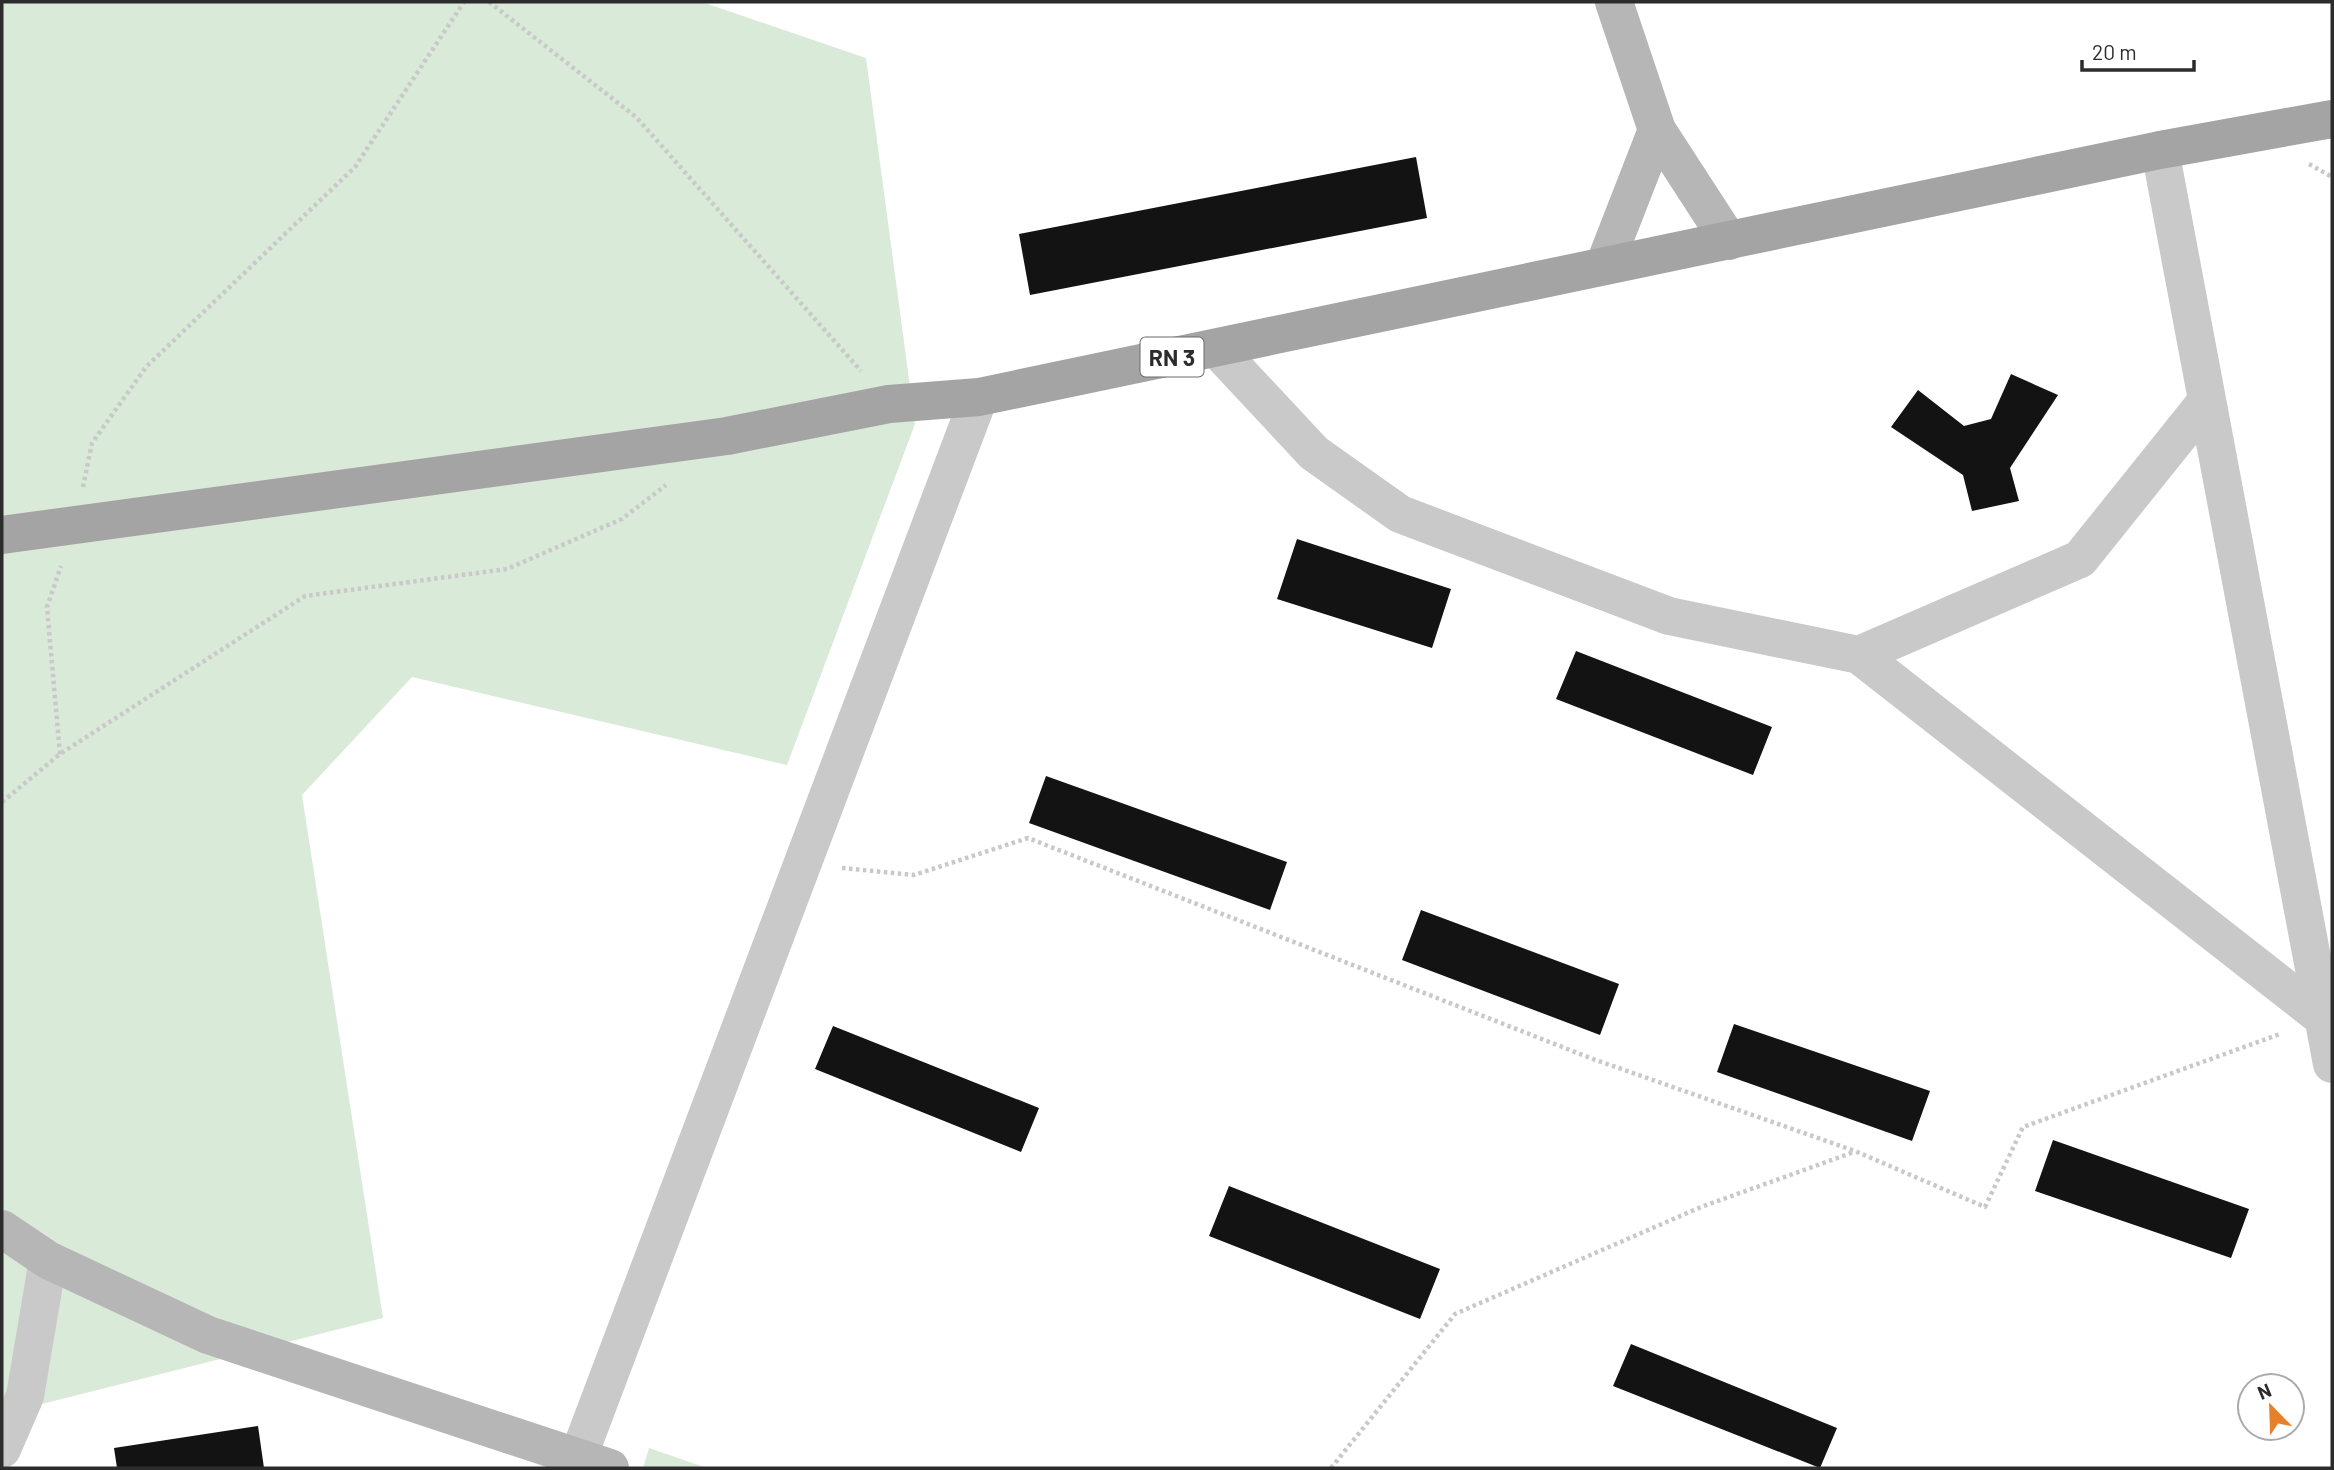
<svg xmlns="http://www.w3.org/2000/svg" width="2334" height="1470" font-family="Barlow,sans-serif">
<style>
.green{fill:#d9ead9}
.building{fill:#131313}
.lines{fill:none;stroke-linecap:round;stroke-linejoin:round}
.path{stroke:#c9c9c9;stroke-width:4.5;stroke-dasharray:3.5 3.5;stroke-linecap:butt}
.street{stroke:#c9c9c9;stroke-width:38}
.secondary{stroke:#b6b6b6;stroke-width:38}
.primary{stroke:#a4a4a4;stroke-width:38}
.labels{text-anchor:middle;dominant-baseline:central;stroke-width:7;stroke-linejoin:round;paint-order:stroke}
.shield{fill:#fff;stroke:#6b6b6b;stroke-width:2}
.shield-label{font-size:23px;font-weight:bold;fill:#2c2c2c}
</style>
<rect width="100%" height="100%" fill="#fff"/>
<!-- green -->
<path class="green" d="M2,2H702L866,58L915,424L787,765L412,677L302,795L383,1318L26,1408L2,1400Z
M649,1448L707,1468H643Z"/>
<!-- building -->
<path class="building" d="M1416,157L1427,218L1030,295L1019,234Z
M2011,374L2058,395L2010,468L2019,501L1972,511L1963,475L1891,427L1918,390L1964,426L1991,419Z
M1297,539L1451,589L1432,648L1277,599Z
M1576,651L1772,727L1753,775L1556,699Z
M1046,776L1287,862L1270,910L1029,823Z
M1421,910L1619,984L1600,1035L1402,960Z
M1734,1024L1930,1091L1912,1141L1717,1072Z
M833,1026L1039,1108L1021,1152L815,1069Z
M2053,1140L2249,1209L2231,1258L2035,1191Z
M1229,1186L1440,1269L1420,1319L1209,1236Z
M1631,1344L1837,1428L1820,1468L1613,1386Z
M258,1426L264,1468H117L114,1448Z"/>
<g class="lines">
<!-- path -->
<path class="path" d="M489,2L636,117L861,371
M2309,164L2332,177
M83,487L92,443L146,367L355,167L464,2
M60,754L47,607L61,566
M2,802L60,754L305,596L507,569L622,519L666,485
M842,868L914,875L1028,838L1593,1059L1855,1151L1985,1207L2023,1127L2280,1034
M1331,1468L1455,1314L1701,1207L1854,1152"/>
<!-- street -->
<path class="street" d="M2160,150L2332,1064
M1216,348L1314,453L1400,514L1669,616L1859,655L2323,1018L2332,1014
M1859,655L2080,559L2206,402
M2,1449L25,1396L48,1260
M574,1468L979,397"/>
<!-- secondary -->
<path class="secondary" d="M1614,2L1657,130L1729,241
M1604,266L1657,130
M2,1229L48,1260L208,1335L610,1468"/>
<!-- primary -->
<path class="primary" d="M2,535L727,436L889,404L979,397L2160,150L2332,119"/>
</g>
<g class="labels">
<!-- shield labels -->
<rect class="shield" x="1140.5" y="337.5" width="63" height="39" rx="5"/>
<g class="shield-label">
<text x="1172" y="357">RN 3</text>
</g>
</g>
<!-- border -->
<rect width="2334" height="1470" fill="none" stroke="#2c2c2c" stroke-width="7"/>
<!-- north arrow -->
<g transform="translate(2271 1407) rotate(337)"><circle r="33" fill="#ffffff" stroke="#ababab" stroke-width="2"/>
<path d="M0-5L12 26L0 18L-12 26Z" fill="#e7802a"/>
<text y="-10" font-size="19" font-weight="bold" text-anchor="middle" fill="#2c2c2c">N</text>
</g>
<!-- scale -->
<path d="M2082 60v10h112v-10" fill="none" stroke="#2c2c2c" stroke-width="3.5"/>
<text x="2092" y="60" font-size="21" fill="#2c2c2c" stroke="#ffffff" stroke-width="5" paint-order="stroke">20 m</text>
</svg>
